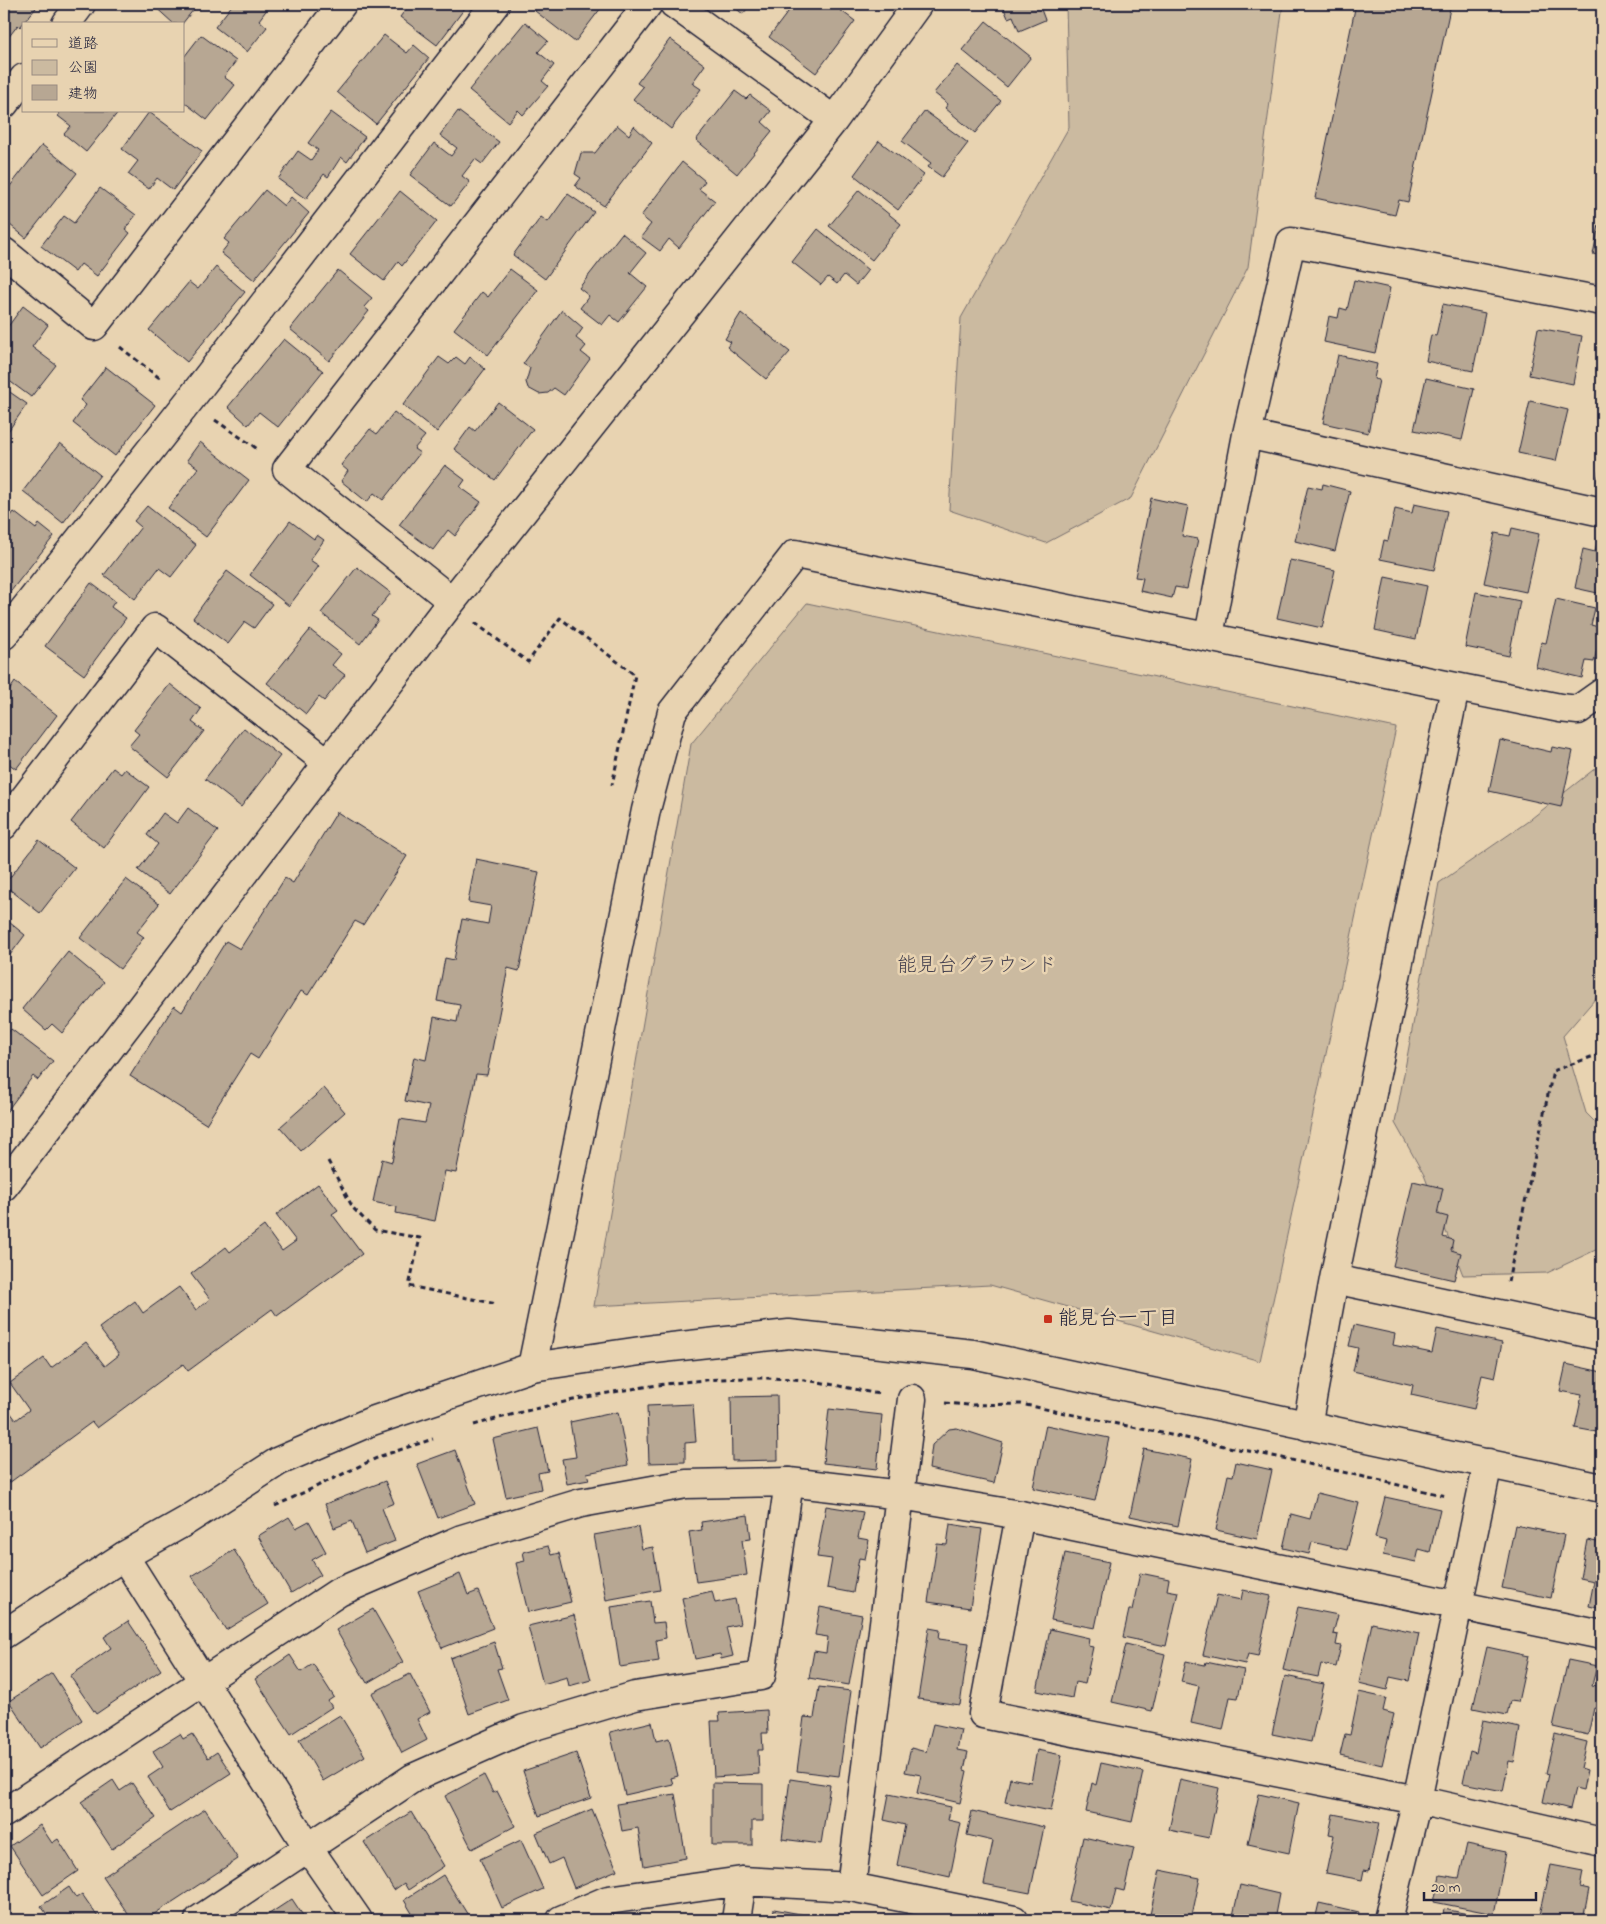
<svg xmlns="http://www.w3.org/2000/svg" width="1606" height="1924" font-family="'Indie Flower','Klee One',sans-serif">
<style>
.green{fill:#cbbaa0;stroke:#766e6e}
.building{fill:#b7a793;stroke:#22223b}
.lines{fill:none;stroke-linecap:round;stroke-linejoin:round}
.pedestrian-casing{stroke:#22223b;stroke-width:31}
.minor-casing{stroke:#22223b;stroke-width:31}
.tertiary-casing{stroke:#22223b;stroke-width:31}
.path{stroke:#22223b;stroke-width:3;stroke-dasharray:5 4;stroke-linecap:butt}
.pedestrian{stroke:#e8d3b1;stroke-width:28}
.minor{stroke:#e8d3b1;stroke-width:28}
.tertiary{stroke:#e8d3b1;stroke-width:28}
.poi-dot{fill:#c8321e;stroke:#e8d3b1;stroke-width:2}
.labels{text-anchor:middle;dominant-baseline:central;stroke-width:5;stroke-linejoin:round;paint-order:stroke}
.park-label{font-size:20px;fill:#44404f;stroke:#e8d3b1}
.poi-label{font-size:20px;fill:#22223b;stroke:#e8d3b1;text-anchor:start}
</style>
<rect width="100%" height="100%" fill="#e8d3b1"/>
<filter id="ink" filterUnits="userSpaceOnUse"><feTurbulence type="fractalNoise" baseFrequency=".02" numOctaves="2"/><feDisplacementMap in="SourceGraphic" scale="10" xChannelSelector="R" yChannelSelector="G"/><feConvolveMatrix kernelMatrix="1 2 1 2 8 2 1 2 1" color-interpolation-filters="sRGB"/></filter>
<g filter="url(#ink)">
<!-- green -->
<path class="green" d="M1066,4H1283L1248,267L1131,498L1046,543L949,510L961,318L1069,127Z
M807,603L1396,728L1260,1361L990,1285L594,1306L691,744Z
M1602,763V991L1563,1036L1586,1113L1602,1129V1247L1547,1273L1463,1275L1424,1175L1395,1123L1439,883L1527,822Z"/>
<!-- building -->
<path class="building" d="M4,4H31L36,8L20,27L18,25L4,43Z
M152,4H198L182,24H174Z
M233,4H271L259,20L267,27L247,52L215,27Z
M410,4H468L437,45L400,17Z
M540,4H604L575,42L535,11Z
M730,4H751L743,14Z
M794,4H832L855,21L816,73L769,37Z
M1002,4H1039L1045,20L1019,31L1013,16L1008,18Z
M1356,4H1451L1408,202L1399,200L1395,215L1315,198Z
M986,21L1031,57L1007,87L962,50Z
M525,22L548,41L538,52L554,65L542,81L548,86L523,115L518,110L508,122L469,90Z
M201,35L236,61L224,77L235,85L207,120L184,102V57Z
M384,35L407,53L414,45L429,58L376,124L337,92Z
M670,39L705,65L692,83L701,89L671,129L633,99L643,87L637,83Z
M957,65L1001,101L975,133L945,108L948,104L934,93Z
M735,91L746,99L750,95L771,111L762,122L772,131L737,174L696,140Z
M61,111H119L86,152L64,134L71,126L58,116Z
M458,111L499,142L482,164L475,159L462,176L470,182L451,206L410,175L434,143L451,156L457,148L440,135Z
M925,111L968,143L942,177L928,167L931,163L902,141Z
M149,112L202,151L173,190L157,178L149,189L128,174L138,161L122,149Z
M331,112L365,137L347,162L341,157L328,177L324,174L306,199L278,179L298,151L311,160L318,150L308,143Z
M617,125L629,135L634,126L652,143L604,206L575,186L581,178L575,174L581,153H595Z
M879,141L924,175L898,210L854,175Z
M42,145L77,173L26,238L4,220V194Z
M682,162L705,181L699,189L715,201L679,248L669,239L660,251L641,237L651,224L641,216Z
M100,188L136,215L125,229L130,233L97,276L81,264L75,272L41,246L64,216L74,223Z
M265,190L284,206L291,197L309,213L254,280L221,253L229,243L224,239Z
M859,190L901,224L872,260L829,226Z
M400,191L437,221L402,266L398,262L384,281L350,254Z
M568,194L594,212L545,279L513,255L541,217L548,222Z
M1602,210V256L1593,254Z
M818,229L868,270L856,285L844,275L837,284L828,277L821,285L792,262Z
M622,233L646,253L630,273L647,287L619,322L610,315L602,325L580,308L589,296L579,288Z
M216,267L245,292L187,362L149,330L189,282L198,289Z
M510,269L538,290L488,355L454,329L482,292L488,297Z
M338,270L372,298L364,307L369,311L329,361L290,329Z
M1354,280L1390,288L1375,353L1324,342L1329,316L1338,318L1340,308L1347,310Z
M1443,304L1485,313L1473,371L1426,361L1431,335L1436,336Z
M23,306L48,325L32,347L56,365L31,397L4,377V332Z
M562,310L583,328L576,338L586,346L581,352L590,359L564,395L554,388L548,393L539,394L528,388L526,382L530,368L523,364Z
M741,313L790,352L766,379L727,347L731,342L725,339Z
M1538,328L1582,336L1573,384L1529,375Z
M284,339L323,371L278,427L259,412L248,425L228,407Z
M1338,355L1377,364L1374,379L1379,380L1368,433L1323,423Z
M439,357L449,364L456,357L465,364L470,357L485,369L437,432L403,405Z
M106,367L155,405L115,456L73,423L86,405L80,400Z
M1426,378L1474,389L1462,440L1414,430Z
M4,388L27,404L4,437Z
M1530,401L1568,410L1556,461L1518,453Z
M498,402L533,429L495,480L454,449L470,427L475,431Z
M394,412L425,436L414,449L420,453L383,500L374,493L367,502L341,481L348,471L341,465L370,429L377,434Z
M200,442L249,480L206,537L168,508L198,468L187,460Z
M60,443L100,475L63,523L23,491Z
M1602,458V483L1597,482Z
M445,465L465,480L460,487L481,502L455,536L448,530L433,550L399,525Z
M1323,484L1350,491L1335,551L1295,541L1308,486L1322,489Z
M1151,498L1188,506L1182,536L1198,539L1187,589L1175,587L1172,598L1140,591L1143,578L1135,577Z
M1414,504L1447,511L1434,570L1380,559L1384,540L1388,541L1395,509L1412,513Z
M147,506L196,545L171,577L159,568L135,599L104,575L141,527L134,521Z
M14,512L36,529L39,524L54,536L4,600V525Z
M290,521L314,539L317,535L324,540L310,560L319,566L289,606L250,575Z
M1512,528L1539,534L1526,592L1484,583L1495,533L1510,536Z
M1598,537L1602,538V594L1575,588L1583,549L1595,552Z
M1290,560L1335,570L1322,628L1277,618Z
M357,567L391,593L372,616L378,620L360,644L321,613Z
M227,571L272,604L254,628L245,622L228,644L193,618Z
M1385,577L1427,586L1416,639L1375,630Z
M91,583L115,601L111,607L126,618L84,675L45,646Z
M1476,592L1520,601L1509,656L1465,647Z
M1556,599L1595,608L1591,625L1602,628L1594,662L1586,661L1582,678L1536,667L1541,642L1546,643Z
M310,630L341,654L332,665L345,675L324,701L319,697L306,714L267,683Z
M15,682L57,715L16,769L4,760V698Z
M170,684L201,709L192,722L204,731L168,777L129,746L139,734L134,730Z
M244,728L280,756L241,807L205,779Z
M1500,740L1551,752L1552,747L1573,751L1561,807L1489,791Z
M113,768L121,774L125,769L149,787L104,848L71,822Z
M188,808L218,831L170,894L138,870L158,844L147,835L163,813L177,823Z
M337,812L407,856L363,925L355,921L308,995L301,991L258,1059L250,1054L206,1124L130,1076L174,1006L182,1012L226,941L240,949L285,878L293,883Z
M39,840L75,868L40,913L4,885Z
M476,859L539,872L519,971L508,968L487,1075L476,1074L456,1173L445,1171L435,1221L396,1213L397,1207L373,1202L382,1159L392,1162L400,1119L425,1123L429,1106L405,1101L414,1057L426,1060L434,1017L457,1022L460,1005L437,1001L445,958L454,960L462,919L488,924L491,906L468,902Z
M126,879L159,904L137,932L144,937L120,969L80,938Z
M4,918L25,935L4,963Z
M68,952L104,982L62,1033L52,1024L46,1030L22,1009Z
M11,1029L53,1061L38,1080L33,1076L4,1115V1038Z
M324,1088L345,1112L301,1151L280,1127Z
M1413,1181L1443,1188L1437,1214L1448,1217L1443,1237L1453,1240L1451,1250L1461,1253L1454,1280L1393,1266Z
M318,1184L338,1210L332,1214L362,1254L277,1316L272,1309L188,1371L183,1364L97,1428L92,1422L9,1483L4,1479V1404L16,1420L29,1410L10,1383L44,1358L51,1368L86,1342L105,1366L119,1355L99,1328L135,1301L143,1313L179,1287L196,1310L210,1299L191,1274L226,1247L230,1252L264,1226L282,1251L296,1241L276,1215Z
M1354,1325L1395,1334L1393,1345L1432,1353L1437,1329L1502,1343L1495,1378L1482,1375L1474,1409L1411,1395L1413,1385L1353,1371L1358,1348L1349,1346Z
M1566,1364L1602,1372V1433L1575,1428L1582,1395L1560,1391Z
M777,1396L778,1460L732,1461L731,1397Z
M693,1404L696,1442L685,1443V1462L649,1463L647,1406Z
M829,1409L882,1415L877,1469L823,1463Z
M618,1412L628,1465L587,1473L589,1480L567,1484L562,1459L576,1457L570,1422Z
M1046,1425L1109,1438L1095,1501L1033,1488Z
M538,1428L548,1471L538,1473L541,1489L506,1497L493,1439Z
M957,1428L1003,1443L994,1483L929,1469L932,1445L949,1429Z
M1144,1449L1192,1459L1178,1526L1130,1516Z
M455,1450L475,1504L438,1518L417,1464Z
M1236,1462L1272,1470L1257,1539L1216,1530L1228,1475L1233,1476Z
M385,1481L394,1503L382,1508L395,1541L365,1553L352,1521L334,1528L325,1504Z
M1317,1493L1359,1503L1347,1550L1312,1542L1309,1554L1283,1548L1291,1514L1310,1519Z
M1385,1497L1440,1509L1430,1552L1419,1549L1416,1562L1383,1555L1386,1541L1375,1538Z
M826,1506L863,1512L858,1538L869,1540L865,1559L859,1558L853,1593L827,1588L832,1559L817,1557Z
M748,1515L751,1539L742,1540L747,1575L696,1582L689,1532L702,1530L701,1522Z
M289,1517L296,1528L309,1521L326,1552L312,1560L321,1575L291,1593L258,1536Z
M950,1524L982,1529L970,1608L928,1602L937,1544L947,1545Z
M1515,1525L1564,1535L1551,1598L1502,1588Z
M638,1527L642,1549L653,1547L660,1590L606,1600L594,1535Z
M1587,1540L1602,1543V1609L1589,1606L1594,1581L1580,1578Z
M548,1546L551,1555L559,1553L571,1602L528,1612L516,1563L525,1561L523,1552Z
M234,1550L268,1604L226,1630L192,1576Z
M1065,1553L1109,1562L1095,1628L1051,1620Z
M1140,1573L1169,1579L1167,1590L1178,1592L1166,1646L1123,1637L1129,1610H1132Z
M460,1574L468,1595L478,1591L493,1628L442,1648L418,1591Z
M1243,1590L1271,1596L1258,1656L1248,1654L1245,1664L1203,1655L1217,1595L1241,1600Z
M712,1591L715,1603L735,1599L740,1624L726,1627L733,1656L721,1659L720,1654L695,1659L682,1598Z
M650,1601L653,1623L664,1622L666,1638L656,1640L659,1661L620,1667L611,1607Z
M820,1607L862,1615L849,1685L809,1678L814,1651L826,1653L828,1637L815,1635Z
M1298,1607L1338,1615L1333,1634L1338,1635L1336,1645L1341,1646L1336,1667L1321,1664L1318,1677L1283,1670Z
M373,1609L403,1662L367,1683L336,1630Z
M574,1615L591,1680L569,1686L567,1677L543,1684L528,1626Z
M128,1621L161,1670L96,1714L70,1676L111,1648L104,1637Z
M1372,1623L1419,1633L1409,1681L1390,1677L1387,1690L1359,1683Z
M929,1628L940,1630L939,1639L969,1643L960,1705L918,1699Z
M1050,1629L1089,1638L1088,1646L1093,1647L1085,1684L1075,1682L1072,1698L1037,1691Z
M494,1642L502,1668L497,1669L508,1700L469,1714L450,1658Z
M1126,1644L1165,1654L1152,1711L1112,1702Z
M1487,1647L1528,1656L1518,1702L1510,1701L1507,1715L1473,1708Z
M290,1655L301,1672L313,1664L334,1697L328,1701L332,1707L291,1734L255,1679Z
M1568,1660L1597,1666L1592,1685L1602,1687L1598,1709L1594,1708L1588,1735L1553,1727Z
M1186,1661L1205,1665L1206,1662L1244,1670L1238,1698L1230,1697L1223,1730L1191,1723L1199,1686L1181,1682Z
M52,1673L82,1720L40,1748L9,1701Z
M410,1674L430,1712L417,1719L427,1740L402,1753L372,1693Z
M1285,1676L1324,1684L1311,1742L1272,1734Z
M819,1687L851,1691L839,1776L797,1771L804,1717L814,1718Z
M1359,1692L1386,1698L1383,1711L1394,1714L1382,1765L1340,1755L1345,1734L1350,1735Z
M767,1710L768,1733H762L763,1750H758L759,1774L714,1777L711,1721H720L719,1713Z
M340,1715L365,1756L323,1781L299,1740Z
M1483,1720L1520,1728L1514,1762L1509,1761L1503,1791L1463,1783L1470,1751L1476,1753Z
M652,1722L656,1741L669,1738L678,1776L671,1778L673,1784L625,1795L610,1732Z
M933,1724L961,1730L957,1750L968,1752L964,1770L967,1771L960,1803L917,1793L921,1775L905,1772L911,1748L926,1752Z
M180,1734L183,1739L192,1734L208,1758L217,1752L231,1773L170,1812L148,1777L163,1767L153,1751Z
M1555,1734L1587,1742L1581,1768L1587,1770L1583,1790L1575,1788L1570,1809L1543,1802L1549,1774L1546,1773Z
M1037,1750L1062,1755L1051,1811L1005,1802L1010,1778L1031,1782Z
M576,1753L591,1798L539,1816L523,1771Z
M1101,1763L1143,1772L1132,1822L1086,1812L1092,1783L1096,1785Z
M484,1775L493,1793L497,1791L515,1826L472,1849L445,1796Z
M790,1779L830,1785L821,1844L782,1839Z
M1180,1779L1219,1788L1209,1838L1169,1830Z
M113,1780L120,1791L132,1783L156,1818L112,1849L81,1802Z
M712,1783L763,1784V1821H752V1845H712Z
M675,1794L686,1858L644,1866L638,1828L622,1831L617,1804Z
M889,1794L951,1807L948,1820L961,1823L950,1877L897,1865L905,1825L884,1820Z
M1259,1794L1299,1803L1289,1853L1248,1844Z
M205,1809L238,1859L145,1920H132L103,1877Z
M592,1809L617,1870L574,1888L562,1858L549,1864L536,1833Z
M972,1811L1044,1827L1030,1893L984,1884L993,1841L967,1835Z
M411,1812L444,1866L408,1890L404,1883L394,1890L364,1842Z
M1333,1814L1379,1823L1369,1871L1364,1870L1362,1880L1326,1873L1334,1835L1329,1834Z
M40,1825L52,1843L58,1839L78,1871L43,1895L10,1846Z
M1083,1837L1134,1848L1124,1891L1116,1889L1111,1910L1069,1901Z
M521,1840L543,1889L502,1908L480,1859Z
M1467,1844L1506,1852L1494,1914L1434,1902L1440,1875L1459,1878Z
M1551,1865L1583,1871L1580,1887L1589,1889L1583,1920H1565L1540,1915Z
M1160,1870L1200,1878L1191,1920L1149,1919Z
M443,1875L471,1920H416L404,1900Z
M1240,1885L1279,1894L1274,1920H1232Z
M69,1887L76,1898L82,1894L100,1920H51L41,1906Z
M292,1899L306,1920H260Z
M1319,1903L1359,1912L1357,1920H1315Z
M774,1909L826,1919V1920H772Z
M1444,1909L1492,1919L1436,1920V1918L1442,1920Z
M698,1915L699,1920H680Z"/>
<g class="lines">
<defs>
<path id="pedestrian" d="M4,635L189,401L495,4
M789,1482L901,1495L1020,1515
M851,1887L912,1399"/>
<path id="minor" d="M674,4L834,120
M66,24L81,4
M4,104L24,78
M4,252L94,326L342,4
M1247,434L1602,512
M452,601L287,469L648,4
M1209,636L1247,434L1291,242L1602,301
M4,825L155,628L328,763
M4,1186L452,601L834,120L918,4
M1334,1279L1602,1336
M532,1367L646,810L672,712L795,554L1560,708L1578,710L1602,693
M1307,1426L1334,1279L1455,688
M124,1556L309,1849L358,1920
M1602,1635L1020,1515L983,1714L1417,1800L1602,1842
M4,1813L339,1592L462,1539L581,1503L686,1484L789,1482L761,1676L635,1696L524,1729L413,1778L199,1920
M561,1920L608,1900L742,1881L851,1887L1014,1920
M736,1920L742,1881
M1388,1920L1417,1800L1488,1463"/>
<path id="tertiary" d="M4,1634L124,1556L186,1521L279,1461L372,1421L532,1367L654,1349L789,1334L973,1354L1602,1488"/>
</defs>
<!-- pedestrian casing -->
<use href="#pedestrian" class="pedestrian-casing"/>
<!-- minor casing -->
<use href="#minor" class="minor-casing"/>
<!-- tertiary casing -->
<use href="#tertiary" class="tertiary-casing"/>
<!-- path -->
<path class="path" d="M120,347L162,380
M215,420L259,450
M475,623L528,662L560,618L635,675L612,785
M328,1161L353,1208L375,1230L420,1238L409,1286L497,1304
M1508,1282L1553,1071L1602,1053
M945,1403L968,1405L1021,1404L1287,1459L1446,1496
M474,1425C577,1396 686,1373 793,1379C822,1381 851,1389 879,1394
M275,1506L381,1456L433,1439"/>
<!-- pedestrian -->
<use href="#pedestrian" class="pedestrian"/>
<!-- minor -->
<use href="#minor" class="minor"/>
<!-- tertiary -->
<use href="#tertiary" class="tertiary"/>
</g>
</g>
<!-- markers -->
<rect class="poi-dot" x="1043" y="1314" width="10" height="10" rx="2.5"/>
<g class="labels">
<!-- park labels -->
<g class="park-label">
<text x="977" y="966">能見台グラウンド</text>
</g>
<!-- poi labels -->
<g class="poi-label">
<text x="1058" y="1319">能見台一丁目</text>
</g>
</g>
<!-- margin -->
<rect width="1606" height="1924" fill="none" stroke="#e8d3b1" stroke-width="20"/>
<rect x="10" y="10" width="1586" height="1904" fill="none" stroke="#22223b" stroke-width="2" filter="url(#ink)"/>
<!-- legend -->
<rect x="22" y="22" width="162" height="90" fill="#e8d3b1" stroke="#998c82"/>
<rect x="32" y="39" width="25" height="8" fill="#e8d3b1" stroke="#998c82"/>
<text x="68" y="48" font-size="15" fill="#22223b">道路</text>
<rect x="32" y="60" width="25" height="15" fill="#cbbaa0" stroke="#998c82"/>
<text x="68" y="72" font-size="15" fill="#22223b">公園</text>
<rect x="32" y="85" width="25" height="15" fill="#b7a793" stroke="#998c82"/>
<text x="68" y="98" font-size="15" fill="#22223b">建物</text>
<!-- scale -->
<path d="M1424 1892v8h112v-8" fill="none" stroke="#22223b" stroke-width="2.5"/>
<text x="1431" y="1892" font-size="15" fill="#22223b" stroke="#e8d3b1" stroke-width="4" paint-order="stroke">20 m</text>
</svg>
